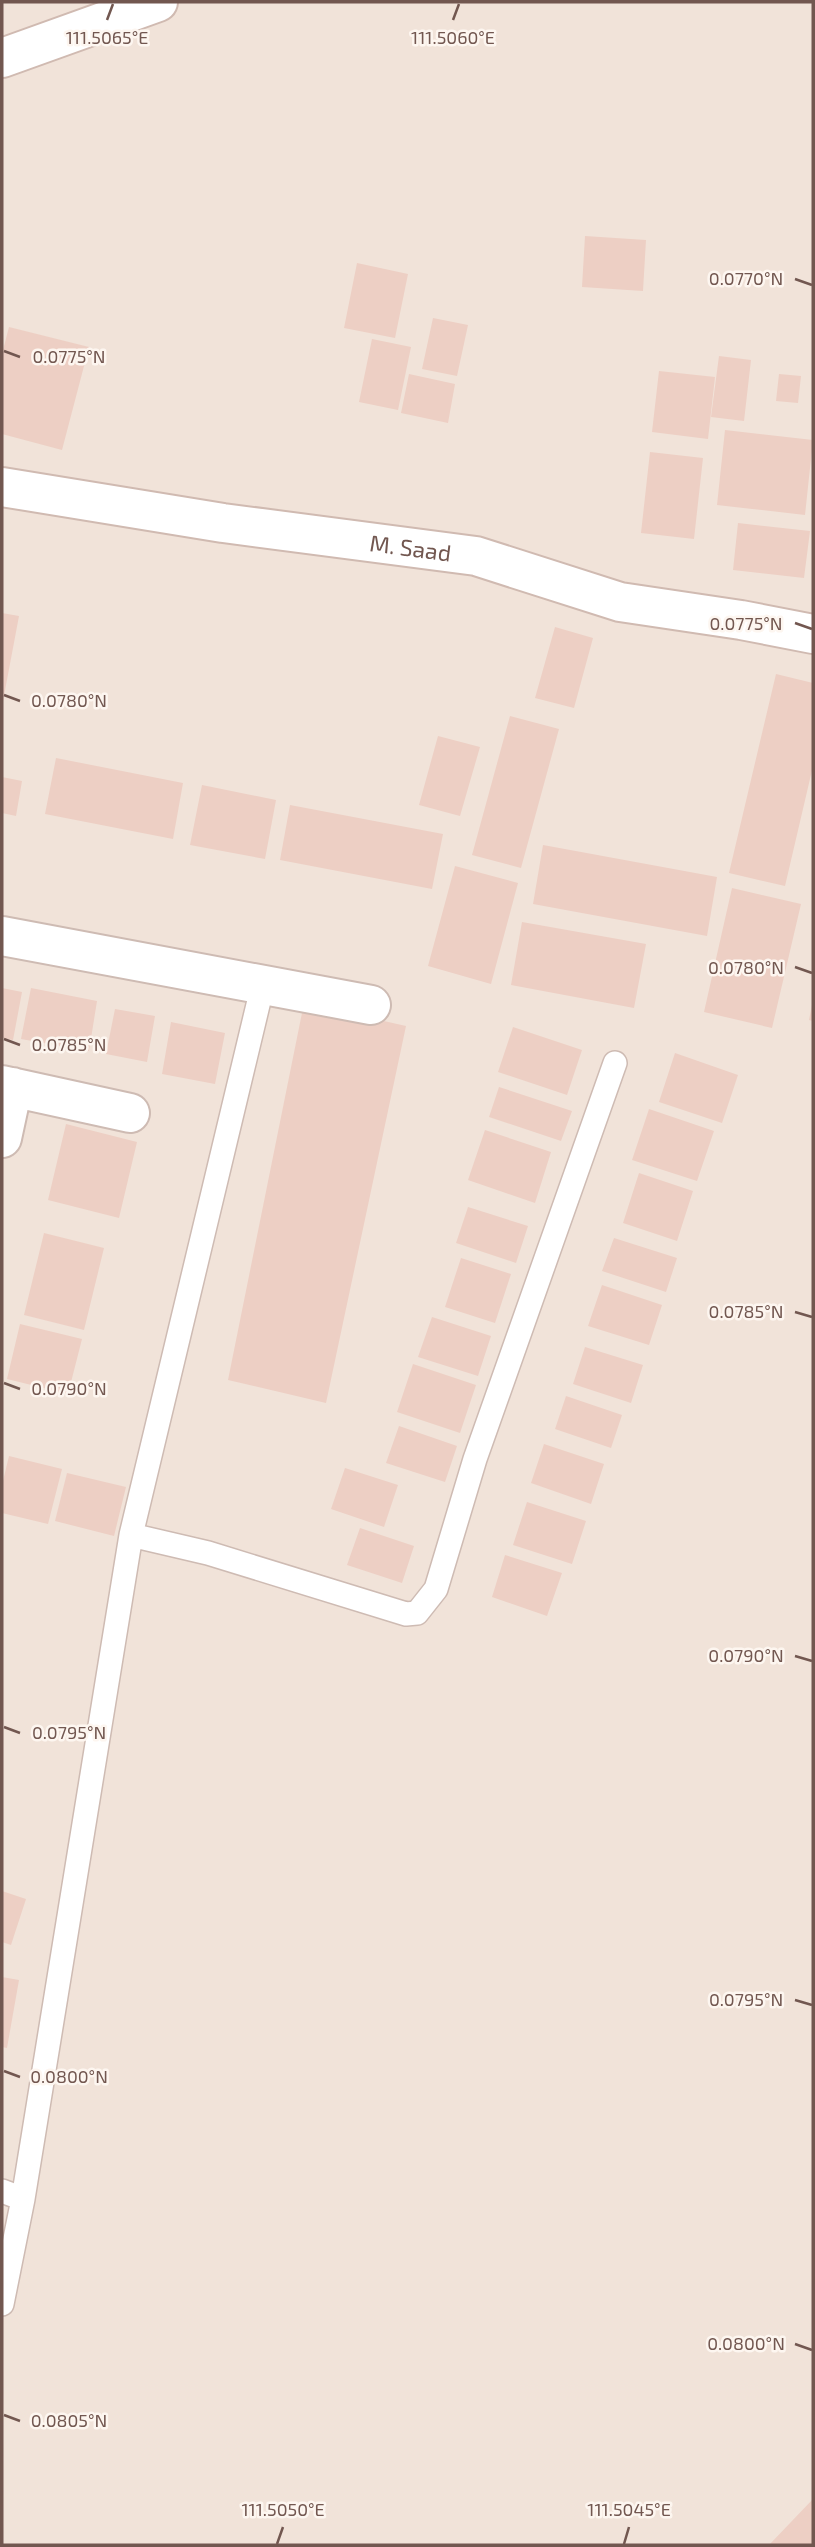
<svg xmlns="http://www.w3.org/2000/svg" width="815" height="2547" font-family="'Exo 2',sans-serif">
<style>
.residential{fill:#f1e3d9}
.building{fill:#edcfc4}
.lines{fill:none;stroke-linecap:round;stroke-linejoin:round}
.lane-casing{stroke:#cebbb3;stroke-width:26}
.street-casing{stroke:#cebbb3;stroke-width:42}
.secondary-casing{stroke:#d0bab1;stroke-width:42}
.lane{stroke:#fff;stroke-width:23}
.street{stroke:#fff;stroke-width:38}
.secondary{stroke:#fff;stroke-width:38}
.ticks{fill:none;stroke:#725750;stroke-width:2.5}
.labels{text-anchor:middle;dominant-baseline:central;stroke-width:5;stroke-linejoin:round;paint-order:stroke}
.street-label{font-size:23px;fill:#725750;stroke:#fdf6f0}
.ticks-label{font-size:18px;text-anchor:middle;fill:#725750;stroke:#fdf6f0;stroke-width:5;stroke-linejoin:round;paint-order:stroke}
</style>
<rect width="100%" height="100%" fill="#faf2ea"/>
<!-- residential -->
<path class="residential" d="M2,2H813V2545H2Z"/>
<!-- building -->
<path class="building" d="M585,236L646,240L643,291L582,287Z
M357,263L408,274L395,338L344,328Z
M433,318L468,325L457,376L422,369Z
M9,327L89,347L62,450L2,434V354Z
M372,339L411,347L398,410L359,402Z
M719,356L751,360L744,421L711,417Z
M659,371L715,377L708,439L652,432Z
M409,374L455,384L448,423L401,413Z
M779,374L801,376L798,403L776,401Z
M725,430L813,440L805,515L717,505Z
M650,452L703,458L694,539L641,533Z
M738,523L810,531L804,578L733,570Z
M2,613L19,616L3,701H2Z
M555,627L593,638L574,708L535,698Z
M776,674L813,683V766L785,886L729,873Z
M510,716L559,729L521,868L472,855Z
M438,736L480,747L460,816L419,805Z
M56,758L183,783L173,839L45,814Z
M2,777L22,781L16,816L2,813Z
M202,785L276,800L265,859L190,845Z
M290,805L443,834L432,889L280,860Z
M543,845L717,877L707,936L533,904Z
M455,866L518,883L491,984L428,966Z
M732,888L801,904L772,1028L704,1012Z
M522,922L646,944L634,1008L511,985Z
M2,988L22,992L13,1040L2,1038Z
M31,988L97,1001L89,1051L21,1039Z
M304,1003L406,1026L326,1403L228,1380Z
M812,1005H813V1021L809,1020Z
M115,1009L155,1016L147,1062L106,1054Z
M171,1022L225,1033L215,1084L162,1074Z
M513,1027L582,1050L567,1095L498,1072Z
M675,1053L738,1075L722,1123L659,1102Z
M499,1087L572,1111L561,1141L489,1117Z
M649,1109L714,1131L697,1181L632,1160Z
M66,1124L137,1142L119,1218L48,1200Z
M485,1130L551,1152L535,1203L468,1180Z
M639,1173L693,1191L677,1241L623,1223Z
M468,1207L528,1226L516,1263L456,1243Z
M44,1233L104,1248L84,1330L24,1315Z
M614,1238L677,1258L666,1292L602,1271Z
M461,1258L511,1274L495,1323L445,1307Z
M602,1285L662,1305L649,1345L588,1326Z
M432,1317L491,1336L478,1376L418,1357Z
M20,1324L82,1339L68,1394L7,1379Z
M585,1347L643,1365L631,1403L573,1384Z
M413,1364L476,1385L460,1433L397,1412Z
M566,1396L622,1415L611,1448L555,1429Z
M399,1426L457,1446L445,1482L386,1463Z
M544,1444L604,1464L591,1504L531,1483Z
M9,1456L62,1469L48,1524L2,1513V1485Z
M345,1468L398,1485L384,1527L331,1509Z
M67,1473L126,1487L114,1536L55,1521Z
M527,1502L586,1521L572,1564L513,1545Z
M360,1528L414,1546L402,1583L347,1565Z
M505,1555L562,1573L547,1616L492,1597Z
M2,1891L26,1899L11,1945L2,1942Z
M2,1977L19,1980L7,2048L2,2047Z
M813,2499V2545H769Z"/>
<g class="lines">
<defs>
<path id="lane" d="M131,1535L208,1553L406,1614L417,1613L436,1589L475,1459L615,1063
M2,2191L23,2199L2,2304
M23,2199L131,1535L263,984"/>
<path id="street" d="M2,936L371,1005
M2,1085L130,1113
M2,1138L13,1087"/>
<g id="secondary">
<path d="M2,58L158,2"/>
<path id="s1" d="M2,487L223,523L476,556L620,602L741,620L813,634"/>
</g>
</defs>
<!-- lane casing -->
<use href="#lane" class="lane-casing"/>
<!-- street casing -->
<use href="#street" class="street-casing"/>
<!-- secondary casing -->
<use href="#secondary" class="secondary-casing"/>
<!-- lane -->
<use href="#lane" class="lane"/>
<!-- street -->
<use href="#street" class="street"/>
<!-- secondary -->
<use href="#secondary" class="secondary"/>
</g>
<!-- ticks -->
<path class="ticks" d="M107,20L113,4M453,20L459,4M795,279L812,285M4,351L20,357M795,623L812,629M4,695L20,701M795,967L812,973M4,1039L20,1045M795,1312L812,1317M4,1383L20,1389M795,1656L812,1661M4,1727L20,1733M795,2000L812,2005M4,2071L20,2077M795,2344L812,2350M4,2415L20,2421M277,2544L283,2527M624,2544L629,2527"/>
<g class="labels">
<!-- street labels -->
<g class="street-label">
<text stroke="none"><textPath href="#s1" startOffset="413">M. Saad</textPath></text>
</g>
</g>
<g class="ticks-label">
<text x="107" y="44">111.5065°E</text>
<text x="453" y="44">111.5060°E</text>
<text x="746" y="285">0.0770°N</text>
<text x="69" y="363">0.0775°N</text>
<text x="746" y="630">0.0775°N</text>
<text x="69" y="707">0.0780°N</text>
<text x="746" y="974">0.0780°N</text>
<text x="69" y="1051">0.0785°N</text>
<text x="746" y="1318">0.0785°N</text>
<text x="69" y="1395">0.0790°N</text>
<text x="746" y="1662">0.0790°N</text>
<text x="69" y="1739">0.0795°N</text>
<text x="746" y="2006">0.0795°N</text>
<text x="69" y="2083">0.0800°N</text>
<text x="746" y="2350">0.0800°N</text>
<text x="69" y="2427">0.0805°N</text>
<text x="283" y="2516">111.5050°E</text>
<text x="629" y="2516">111.5045°E</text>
</g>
<!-- border -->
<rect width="815" height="2547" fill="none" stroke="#725750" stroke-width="7"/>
</svg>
